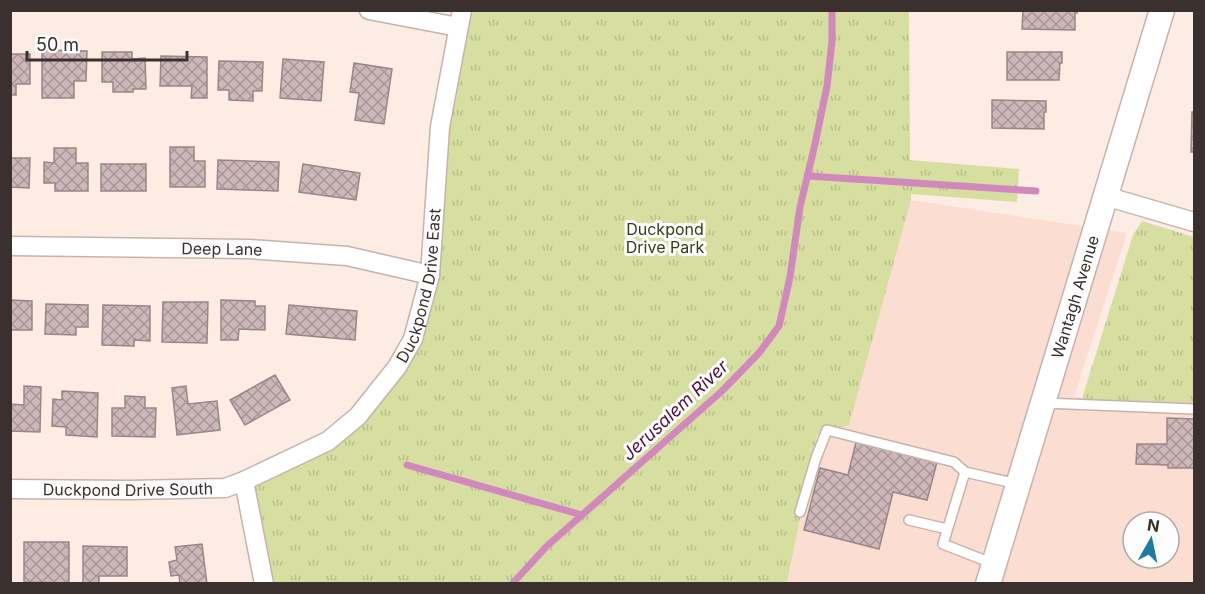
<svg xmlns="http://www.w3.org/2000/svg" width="1205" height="594" font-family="Inter,sans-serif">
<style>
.built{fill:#fbded1;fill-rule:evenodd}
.grass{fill:url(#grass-tufts)}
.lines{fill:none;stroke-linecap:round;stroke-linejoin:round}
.stream{stroke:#d188bc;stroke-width:7}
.building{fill:url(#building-cross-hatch);stroke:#9b8587;stroke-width:1.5}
.lane-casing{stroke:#c7b3aa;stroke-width:12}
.street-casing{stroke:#c7b3aa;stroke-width:21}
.secondary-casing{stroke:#c7b3aa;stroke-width:27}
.lane{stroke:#fff;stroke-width:9}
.street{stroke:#fff;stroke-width:18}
.secondary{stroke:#fff;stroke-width:24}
.labels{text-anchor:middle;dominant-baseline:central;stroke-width:6;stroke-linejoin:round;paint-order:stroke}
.park-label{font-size:16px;fill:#383c17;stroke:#fdfdfd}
.street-label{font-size:16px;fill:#3a312e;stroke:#fdfdfd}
.water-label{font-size:18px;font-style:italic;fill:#501043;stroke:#fdfdfd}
</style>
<defs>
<pattern id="grass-tufts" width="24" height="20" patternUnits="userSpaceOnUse" patternTransform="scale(1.5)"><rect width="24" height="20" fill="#d6dea0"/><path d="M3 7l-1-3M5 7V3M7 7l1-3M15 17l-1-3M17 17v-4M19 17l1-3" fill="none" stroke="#b8bf8a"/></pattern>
<pattern id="building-cross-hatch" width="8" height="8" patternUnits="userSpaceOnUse" patternTransform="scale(1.5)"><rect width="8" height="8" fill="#ceb7b9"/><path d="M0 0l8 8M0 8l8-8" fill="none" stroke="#a89597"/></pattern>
</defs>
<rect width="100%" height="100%" fill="#fdece4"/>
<!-- built -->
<path class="built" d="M911,200L1127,233L1074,397L1194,400V583L787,584L817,435L849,425ZM1133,522H1169V558H1133Z"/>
<!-- grass -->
<path class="grass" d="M467,11H909L910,160L1019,169L1017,202L911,194V200L849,425L817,435L787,583H266L249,484L332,443L417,338L444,126Z
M1142,221L1194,237V403L1084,400L1083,395L1133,235Z"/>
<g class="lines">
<!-- stream -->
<path class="stream" d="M808,176L1036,191
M407,465L582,515
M512,584L547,546L722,391L759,353L779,326L790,277L800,207L815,144L827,86L832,41V10"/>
</g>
<!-- building -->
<path class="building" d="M1023,10H1077V13H1075V30L1022,29Z
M42,50L87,51L86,81H74V98H42Z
M102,52H132V59L145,58L146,89H133V92H113V82H102Z
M1007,52H1062V63H1060L1059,80H1007Z
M10,54H30V84H16V95H10Z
M161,56L207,57V98H191L192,86H160Z
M283,59L324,62L321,101L280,98Z
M219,61L263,62L262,91H253V101L229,100V90H218Z
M354,63L392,69L384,124L355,120L359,93L350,92Z
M992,100L1046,101V112H1044V129L992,128Z
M1192,112H1194V152H1191Z
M170,147H194V161H205V187H170Z
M54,148H76V163H88V191H55V183H44V162L54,163Z
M10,158H30L29,188L10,187Z
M218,160L279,162L278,191L217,189Z
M101,164H146V191H101Z
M303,164L360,173L356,200L299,192Z
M10,300L32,301V330H10Z
M221,300L255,301V306H265V330L239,329L238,340H221Z
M163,302H208L207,343L162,342Z
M46,304L88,305V327H76V335L45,334Z
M103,305L150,306V341L134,340V346L102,345Z
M289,305L357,311L355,340L286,334Z
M275,375L290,400L245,425L230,400Z
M24,386L41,387L40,432L10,431V404L24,405Z
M186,386L188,404L217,401L220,430L177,435L172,388Z
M62,391L98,393L97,437L66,435V427L52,426L53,399L62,400Z
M125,396L145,397V408H156L155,437L112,436V408H125Z
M1167,418L1194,419V468H1168V465L1136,464L1137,444H1167Z
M856,442L937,462L927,500L893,492L879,549L804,530L820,468L848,475Z
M24,542H69V583L24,582Z
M202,544L207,584H180L179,575L171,576L169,562L177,560L175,547Z
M83,546L127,547V576H99V584H83Z"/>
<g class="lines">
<defs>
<path id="lane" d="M1044,403L1194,409
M800,512L816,458L827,430L954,462L965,472
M909,520L947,529
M994,564L943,544L965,472L1018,484"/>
<g id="street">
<path d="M369,10L458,27"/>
<path d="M1105,196L1194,222"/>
<path id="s1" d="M10,246L249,249L347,256L430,275"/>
<path d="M244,481L264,584"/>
<path id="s2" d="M10,489L131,490L225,488L244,481L328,441L358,416L397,367L413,339L430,275L440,127L462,10"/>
</g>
<g id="secondary">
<path id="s3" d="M988,584L1162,10"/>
</g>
</defs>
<!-- lane casing -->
<use href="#lane" class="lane-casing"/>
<!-- street casing -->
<use href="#street" class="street-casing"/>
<!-- secondary casing -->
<use href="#secondary" class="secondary-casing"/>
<!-- lane -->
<use href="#lane" class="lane"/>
<!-- street -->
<use href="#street" class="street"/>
<!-- secondary -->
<use href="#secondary" class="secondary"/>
</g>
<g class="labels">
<!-- park labels -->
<g class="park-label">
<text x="665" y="229">Duckpond<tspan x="665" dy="18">Drive Park</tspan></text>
</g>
<!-- street labels -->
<g class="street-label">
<text stroke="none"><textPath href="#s1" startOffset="212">Deep Lane</textPath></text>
<text stroke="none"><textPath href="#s2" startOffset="516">Duckpond Drive East</textPath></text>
<text stroke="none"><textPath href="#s3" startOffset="300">Wantagh Avenue</textPath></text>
<text stroke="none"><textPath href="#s2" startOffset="118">Duckpond Drive South</textPath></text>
</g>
<!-- water labels -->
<g class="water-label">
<text transform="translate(675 410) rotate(-43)">Jerusalem River</text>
</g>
</g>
<!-- border -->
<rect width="1205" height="594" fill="none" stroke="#3a312e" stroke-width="24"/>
<!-- north arrow -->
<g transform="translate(1151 540) rotate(9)"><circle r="28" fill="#fdfdfd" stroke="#afabaa" stroke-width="1.5"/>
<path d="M0-4.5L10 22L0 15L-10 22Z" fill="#1d7ba8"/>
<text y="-9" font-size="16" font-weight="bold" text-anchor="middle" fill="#3a312e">N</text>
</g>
<!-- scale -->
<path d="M27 51v9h160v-9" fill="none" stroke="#3a312e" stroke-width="3"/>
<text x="36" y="51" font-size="18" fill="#3a312e" stroke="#fdfdfd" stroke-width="4.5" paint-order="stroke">50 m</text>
</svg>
